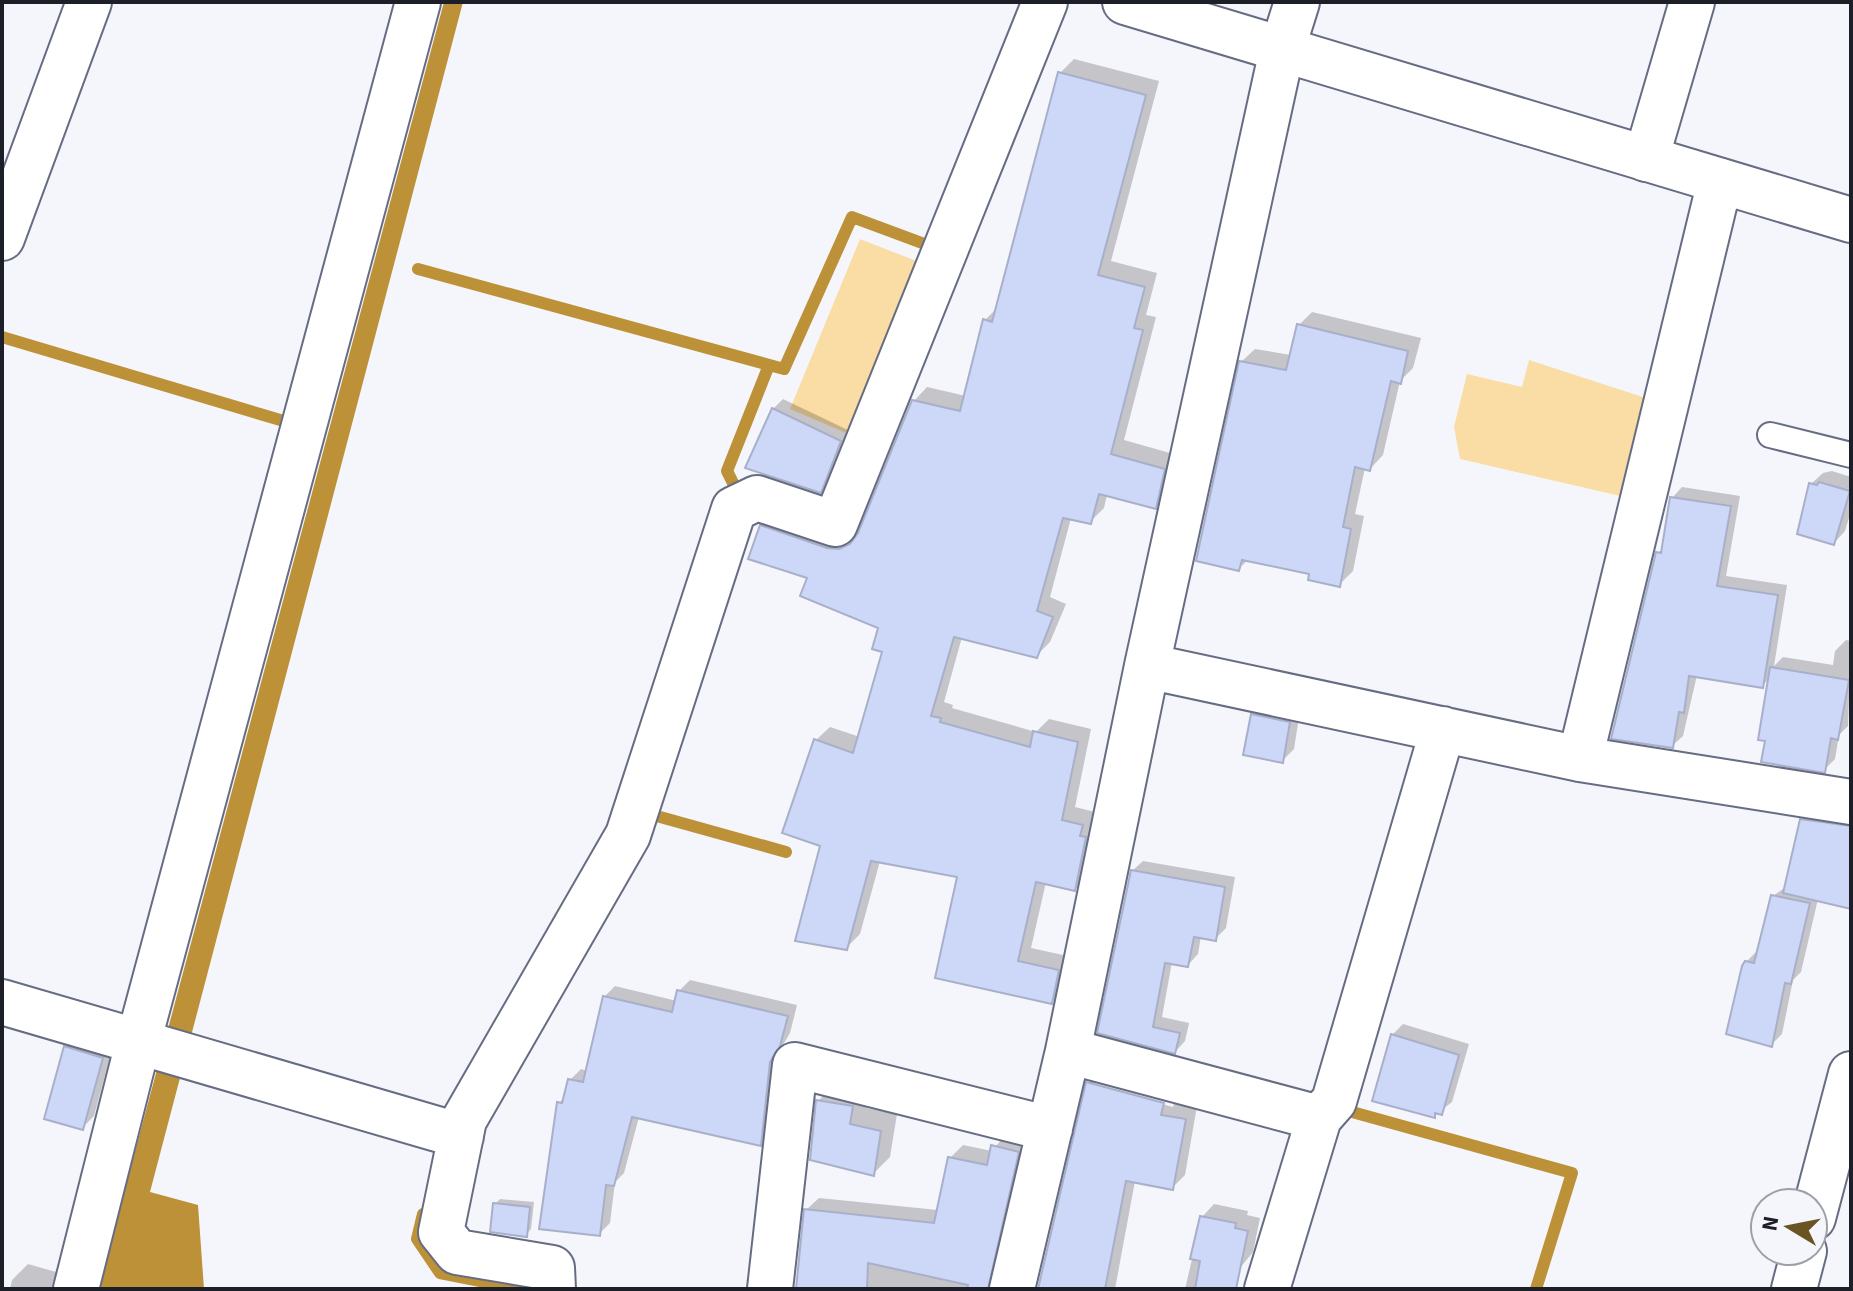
<svg xmlns="http://www.w3.org/2000/svg" width="1853" height="1291" font-family="'Source Sans 3',sans-serif">
<style>
.green{fill:#fadca5}
.water{fill:#bc9138}
.shadow{fill:#0003;fill-rule:evenodd}
.lines{fill:none;stroke-linecap:round;stroke-linejoin:round}
.stream{stroke:#bc9138;stroke-width:12}
.building{fill:#cdd7f8;stroke:#a8b0c9;stroke-width:2}
.lane-casing{stroke:#666d83;stroke-width:28}
.street-casing{stroke:#666d83;stroke-width:48}
.secondary-casing{stroke:#666d83;stroke-width:48}
.lane{stroke:#fff;stroke-width:24}
.street{stroke:#fff;stroke-width:44}
.secondary{stroke:#fff;stroke-width:44}
</style>
<rect width="100%" height="100%" fill="#f5f6fc"/>
<!-- green -->
<path class="green" d="M860,239L924,264L856,437L790,409Z
M1529,360L1652,400L1629,498L1460,459L1454,427L1467,374L1522,387Z"/>
<!-- water -->
<path class="water" d="M444,2H463L150,1192L198,1205L204,1289H98Z"/>
<!-- shadow -->
<path class="shadow" d="M1074,59L1159,81L1111,261L1157,273L1146,315L1156,317L1124,440L1177,455L1169,493L1155,507L1107,495L1104,508L1090,522L1071,518L1050,597L1066,604L1050,642L1036,656L962,637L944,702L953,705L952,708L1036,732L1049,719L1091,729L1075,807L1095,812L1089,875L1075,889L1046,882L1031,948L1072,957L1065,988L1051,1002L937,976L959,876L880,861L860,934L846,948L822,845L816,740L830,727L860,737L884,651L880,626L810,577L761,526L775,512L842,535L861,533L914,401L927,387L966,396L985,320L998,307L1060,73Z
M1312,312L1421,338L1413,368L1400,381L1383,455L1370,469L1365,468L1355,514L1364,516L1353,571L1339,585L1311,572L1248,560L1238,569L1241,362L1255,349L1291,355L1299,325Z
M783,399L850,431L830,481L820,491L773,409Z
M1832,471L1851,477V511L1845,531L1834,543L1811,484L1823,473Z
M1682,487L1740,496L1726,576L1787,585L1774,666L1783,657L1833,665L1835,651L1846,640L1851,641L1848,726L1839,735L1835,759L1824,770L1771,677L1762,686L1697,675L1683,736L1672,746L1658,553L1664,547L1672,498Z
M1264,703L1300,711L1294,749L1282,761L1253,715Z
M1813,809L1851,815V906L1818,899L1801,972L1793,980L1782,1034L1771,1045L1746,962L1757,951L1773,896L1787,886L1802,820Z
M1143,861L1235,877L1226,928L1215,939L1201,936L1198,954L1188,965L1172,962L1162,1017L1189,1023L1185,1041L1175,1052L1100,1031L1132,871Z
M690,980L797,1005L790,1033L780,1050L771,1134L760,1144L639,1117L624,1173L615,1182L610,1223L599,1234L559,1103L566,1096L570,1080L581,1069L587,1071L604,997L615,986L677,1001L679,991Z
M1403,1024L1469,1044L1452,1102L1434,1116L1392,1035Z
M78,1036L113,1046L94,1116L82,1128L66,1047Z
M1101,1070L1176,1090L1173,1102L1197,1106L1185,1175L1172,1188L1135,1181L1115,1289H1040L1088,1083ZM1095,1082L1174,1103L1173,1107L1095,1086Z
M835,1084L869,1090L866,1108L897,1114L890,1157L873,1174L818,1101Z
M1006,1134L1030,1139L1004,1289H800L806,1210L819,1198L938,1210L950,1158L963,1145L992,1151Z
M500,1199L534,1202L531,1229L526,1235L495,1204Z
M1214,1204L1248,1211L1247,1215L1260,1218L1253,1252L1223,1289H1185L1202,1217Z
M28,1264L63,1274L59,1289H10L12,1280Z"/>
<g class="lines">
<!-- stream -->
<path class="stream" d="M418,269L784,369L852,217L930,246
M2,337L287,422
M734,485L727,471L769,365
M653,815L786,852
M1345,1110L1572,1173L1536,1289
M423,1214L417,1239L440,1273L520,1289"/>
</g>
<!-- building -->
<path class="building" d="M1058,72L1146,95L1098,275L1145,287L1134,328L1143,330L1111,454L1165,469L1156,509L1099,494L1091,524L1063,518L1037,611L1053,617L1037,658L954,637L931,716L941,718L940,722L1030,747L1033,731L1078,742L1062,820L1083,825L1080,836L1086,837L1075,891L1036,882L1018,961L1059,970L1052,1004L935,978L957,877L871,861L847,950L795,941L820,846L782,833L814,739L853,753L882,652L872,649L878,628L800,596L807,578L748,559L760,525L827,548L839,549L850,544L858,533L912,400L960,411L983,319L992,322Z
M1297,324L1408,351L1401,384L1391,381L1370,471L1355,467L1343,527L1351,529L1340,587L1308,580L1309,574L1242,560L1239,571L1196,561L1239,361L1286,370Z
M772,408L841,441L821,493L745,468Z
M1819,482L1850,491L1834,545L1797,534L1809,483L1817,485Z
M1670,497L1731,506L1717,586L1778,595L1763,688L1689,676L1684,713L1679,712L1673,748L1611,739L1656,552L1661,553Z
M1770,667L1849,680L1838,740L1831,738L1825,773L1761,762L1765,741L1758,740Z
M1251,714L1290,722L1283,763L1243,755Z
M1800,819L1851,826V909L1783,893Z
M1131,870L1225,887L1216,941L1194,937L1188,967L1165,963L1153,1027L1180,1033L1175,1054L1097,1033Z
M1771,895L1810,903L1791,984L1785,983L1772,1047L1726,1034L1742,966L1745,961L1754,963Z
M677,990L788,1016L780,1046L770,1062L761,1146L632,1117L614,1186L606,1185L600,1236L539,1229L557,1102L562,1103L568,1079L583,1082L603,996L672,1012Z
M1391,1034L1459,1055L1442,1115L1435,1113V1118L1372,1101Z
M64,1046L103,1058L83,1130L44,1119Z
M1086,1082L1164,1103L1161,1115L1186,1119L1173,1190L1126,1181L1105,1289H1038Z
M816,1100L853,1106L850,1124L881,1131L874,1176L810,1160Z
M991,1145L1019,1152L988,1289H967L968,1285L868,1263L867,1289H796L804,1209L934,1223L948,1157L987,1165Z
M493,1203L530,1207L527,1237L490,1232Z
M1200,1216L1236,1223L1235,1228L1248,1231L1236,1289H1195L1200,1261L1190,1259Z"/>
<g class="lines">
<defs>
<path id="lane" d="M1770,435L1851,455"/>
<path id="street" d="M1646,159L1692,2
M2,238L89,2
M1147,666L1580,759L1851,802
M1580,759L1720,181
M2,1002L461,1136
M1068,1051L1319,1118L1267,1289
M1319,1118L1334,1101L1443,729
M1813,1218L1851,1074
M76,1289L138,1043L418,2
M553,1289L552,1268L457,1252L441,1232L464,1120L628,835L734,509L757,498L835,524L1045,2
M770,1289L795,1065L1050,1129
M1012,1289L1068,1051L1147,666L1282,50L1297,2
M1794,1289L1804,1251"/>
<path id="secondary" d="M1125,2L1851,220"/>
</defs>
<!-- lane casing -->
<use href="#lane" class="lane-casing"/>
<!-- street casing -->
<use href="#street" class="street-casing"/>
<!-- secondary casing -->
<use href="#secondary" class="secondary-casing"/>
<!-- lane -->
<use href="#lane" class="lane"/>
<!-- street -->
<use href="#street" class="street"/>
<!-- secondary -->
<use href="#secondary" class="secondary"/>
</g>
<!-- border -->
<rect width="1853" height="1291" fill="none" stroke="#1c1e28" stroke-width="8"/>
<!-- north arrow -->
<g transform="translate(1789 1227) rotate(280)"><circle r="38" fill="#f5f6fc" stroke="#9ea0a7" stroke-width="2"/>
<path d="M0-6L14 30L0 20L-14 30Z" fill="#6b5424"/>
<text y="-12" font-size="22" font-weight="bold" text-anchor="middle" fill="#1c1e28">N</text>
</g>
</svg>
